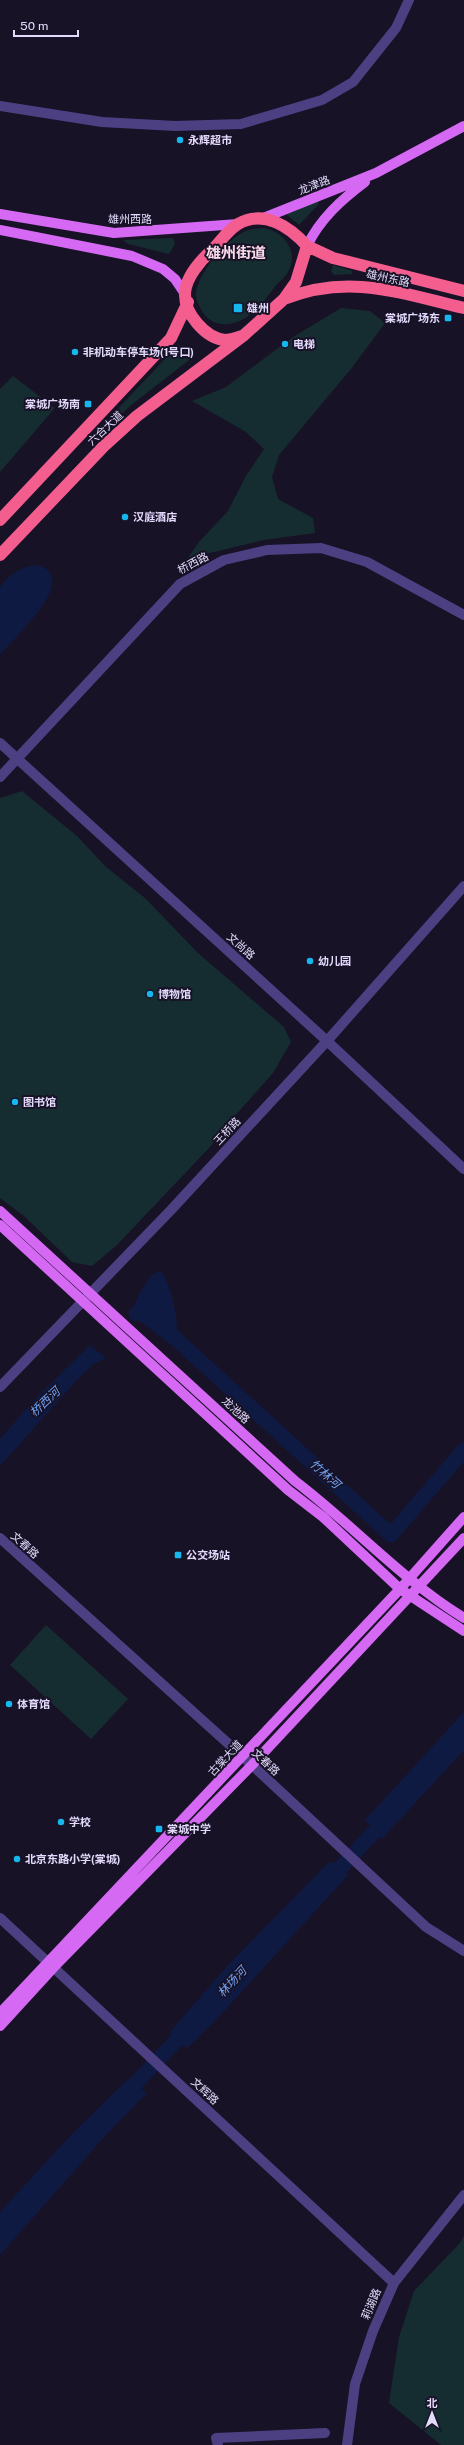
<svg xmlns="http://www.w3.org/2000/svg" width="464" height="2445" font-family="'Public Sans','Noto Sans SC',sans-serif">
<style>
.green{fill:#152d30}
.water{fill:#0f1a43}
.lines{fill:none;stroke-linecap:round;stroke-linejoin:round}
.river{stroke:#0f1a43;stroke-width:15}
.minor{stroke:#4d4082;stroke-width:10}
.major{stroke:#d569f4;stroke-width:10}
.highway{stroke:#f35e8f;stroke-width:12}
.poi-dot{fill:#15b7ee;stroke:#181227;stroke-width:1.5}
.labels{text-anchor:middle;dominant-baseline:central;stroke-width:4;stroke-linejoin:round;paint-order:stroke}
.poi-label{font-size:11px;font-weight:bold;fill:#e3dafc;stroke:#181227;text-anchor:start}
.street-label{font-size:11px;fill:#e3dafc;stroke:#181227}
.water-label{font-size:12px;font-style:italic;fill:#70a3f4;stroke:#181227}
.district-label{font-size:15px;font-weight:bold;fill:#fcdcec;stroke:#181227}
</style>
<rect width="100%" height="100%" fill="#181227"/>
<!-- green -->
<path class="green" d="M319,201L318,205L299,225L286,214Z
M263,228C283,231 300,251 288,272C285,278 278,282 274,288C262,304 250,321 228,324C218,325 210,322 204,314C200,308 195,299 196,292C200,271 224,243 242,233C248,229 256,229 263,228Z
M173,238L175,244L169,254L128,244L123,240Z
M333,265L352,271V274L334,275L331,271Z
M341,308L370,311L385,323L351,369L279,455L272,477L278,499L313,518L315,533L264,540L188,558L199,542L228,511L246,476L264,449L246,432L192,401L226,387L293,337Z
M178,345L190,349L193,357L135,402L101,431L99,429Z
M13,376L55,408L0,472V389Z
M22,791L77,836L106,867L145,898L198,953L284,1027L291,1042L273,1073L233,1118L209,1148L116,1246L92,1266L72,1262L24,1216L0,1198V798Z
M46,1625L128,1699L91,1739L10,1665Z
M464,2236V2445H441L389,2403L399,2337L414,2291L459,2244Z"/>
<!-- water -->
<path class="water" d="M37,565C82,577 15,637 0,655V587C10,574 20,567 37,565Z
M161,1271C171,1284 180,1323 176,1339C165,1334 135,1317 136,1302C137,1296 142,1290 145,1285C149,1278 152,1273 161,1271Z
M90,1345L106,1358L91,1366L78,1379L0,1466V1439L36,1398Z
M464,1712V1750L382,1839L365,1820Z
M330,1861L348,1875L215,2021L187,2048L169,2033L228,1965Z
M128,2079L147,2093L106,2135L0,2255V2212L71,2135Z"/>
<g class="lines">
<!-- river -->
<path class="river" d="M136,1314L139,1311L176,1339L391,1535L464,1450
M326,1883L389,1816
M121,2099L191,2025"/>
<!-- minor -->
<path class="minor" d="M0,106L102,122L175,126L241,124L322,100L353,82L396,28L409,0
M0,743L327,1041L464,1169
M0,777L180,584L224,560L267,550L321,548L367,562L464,615
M0,1387L171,1210L327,1041L464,886
M0,1538L252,1765L426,1927L464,1951
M0,1918L394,2283
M218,2445L216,2438L325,2433
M347,2445L355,2384L373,2331L394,2283L464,2195"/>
<!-- major -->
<path class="major" d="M0,214L114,233L238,224
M261,219L376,173L464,126
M0,230L132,256L163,269L175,279L185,294
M307,246C320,219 341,200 365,182
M0,1211L295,1481C353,1525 402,1580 464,1618
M0,1225L288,1490L323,1517L400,1589L464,1631
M0,2013L400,1589L464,1517
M0,2026L54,1967L252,1765L464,1538"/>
<!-- highway -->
<path class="highway" d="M307,246L333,258L464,291
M284,299C349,273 400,293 464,308
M0,520L171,338L188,302
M0,555L104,446L137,416L243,336L284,299L296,282L307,246C290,227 264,209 238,224C228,230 220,242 212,250C201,260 186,277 185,293C184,313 205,338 225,340C231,340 238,337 243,336"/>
</g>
<!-- markers -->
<g class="poi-dot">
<circle cx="180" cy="140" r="4"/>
<rect x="233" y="303" width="10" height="10" rx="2"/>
<rect x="444" y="314" width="8" height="8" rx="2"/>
<circle cx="285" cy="344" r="4"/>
<circle cx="75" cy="352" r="4"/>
<rect x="84" y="400" width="8" height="8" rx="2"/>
<circle cx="125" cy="517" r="4"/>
<circle cx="310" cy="961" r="4"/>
<circle cx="150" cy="994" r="4"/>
<circle cx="15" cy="1102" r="4"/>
<rect x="174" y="1551" width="8" height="8" rx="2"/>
<circle cx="9" cy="1704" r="4"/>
<circle cx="61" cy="1822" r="4"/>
<rect x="155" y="1825" width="8" height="8" rx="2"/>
<circle cx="17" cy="1859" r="4"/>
</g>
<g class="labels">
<!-- poi labels -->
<g class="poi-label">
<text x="188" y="140">永辉超市</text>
<text x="247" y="308">雄州</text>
<text x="440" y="318" text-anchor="end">棠城广场东</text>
<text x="293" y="344">电梯</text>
<text x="83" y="352">非机动车停车场(1号口)</text>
<text x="80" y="404" text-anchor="end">棠城广场南</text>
<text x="133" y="517">汉庭酒店</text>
<text x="318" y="961">幼儿园</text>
<text x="158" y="994">博物馆</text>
<text x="23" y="1102">图书馆</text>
<text x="186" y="1555">公交场站</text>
<text x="17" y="1704">体育馆</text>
<text x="69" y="1822">学校</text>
<text x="167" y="1829">棠城中学</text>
<text x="25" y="1859">北京东路小学(棠城)</text>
</g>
<!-- street labels -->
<g class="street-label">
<text transform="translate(314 185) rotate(-21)">龙津路</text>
<text x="130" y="219">雄州西路</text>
<text transform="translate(388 278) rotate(12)">雄州东路</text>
<text transform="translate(105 428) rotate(-43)">六合大道</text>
<text transform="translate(193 563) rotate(-28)">桥西路</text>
<text transform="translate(241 946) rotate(42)">文尚路</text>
<text transform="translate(227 1131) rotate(-47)">王桥路</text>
<text transform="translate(236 1410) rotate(43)">龙池路</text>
<text transform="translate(25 1545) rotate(42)">文春路</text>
<text transform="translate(225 1758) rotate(-47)">古棠大道</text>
<text transform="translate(266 1762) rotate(43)">文春路</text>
<text transform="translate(205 2091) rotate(43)">文辉路</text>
<text transform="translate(371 2304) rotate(-67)">莉湖路</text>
</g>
<!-- water labels -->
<g class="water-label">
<text transform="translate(45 1402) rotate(-43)">桥西河</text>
<text transform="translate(325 1474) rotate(42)">竹林河</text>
<text transform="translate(232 1982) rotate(-47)">林场河</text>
</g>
<!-- district labels -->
<g class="district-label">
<text x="236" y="252">雄州街道</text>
</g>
</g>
<!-- north arrow -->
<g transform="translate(432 2413)" stroke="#181227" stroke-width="3" paint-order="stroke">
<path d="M0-3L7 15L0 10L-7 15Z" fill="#e3dafc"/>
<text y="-6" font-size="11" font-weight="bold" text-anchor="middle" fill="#e3dafc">北</text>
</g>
<!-- scale -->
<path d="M14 30v6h64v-6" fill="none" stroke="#e3dafc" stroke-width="2"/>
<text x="20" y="30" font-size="12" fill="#e3dafc" stroke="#181227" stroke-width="3" paint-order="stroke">50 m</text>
</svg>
